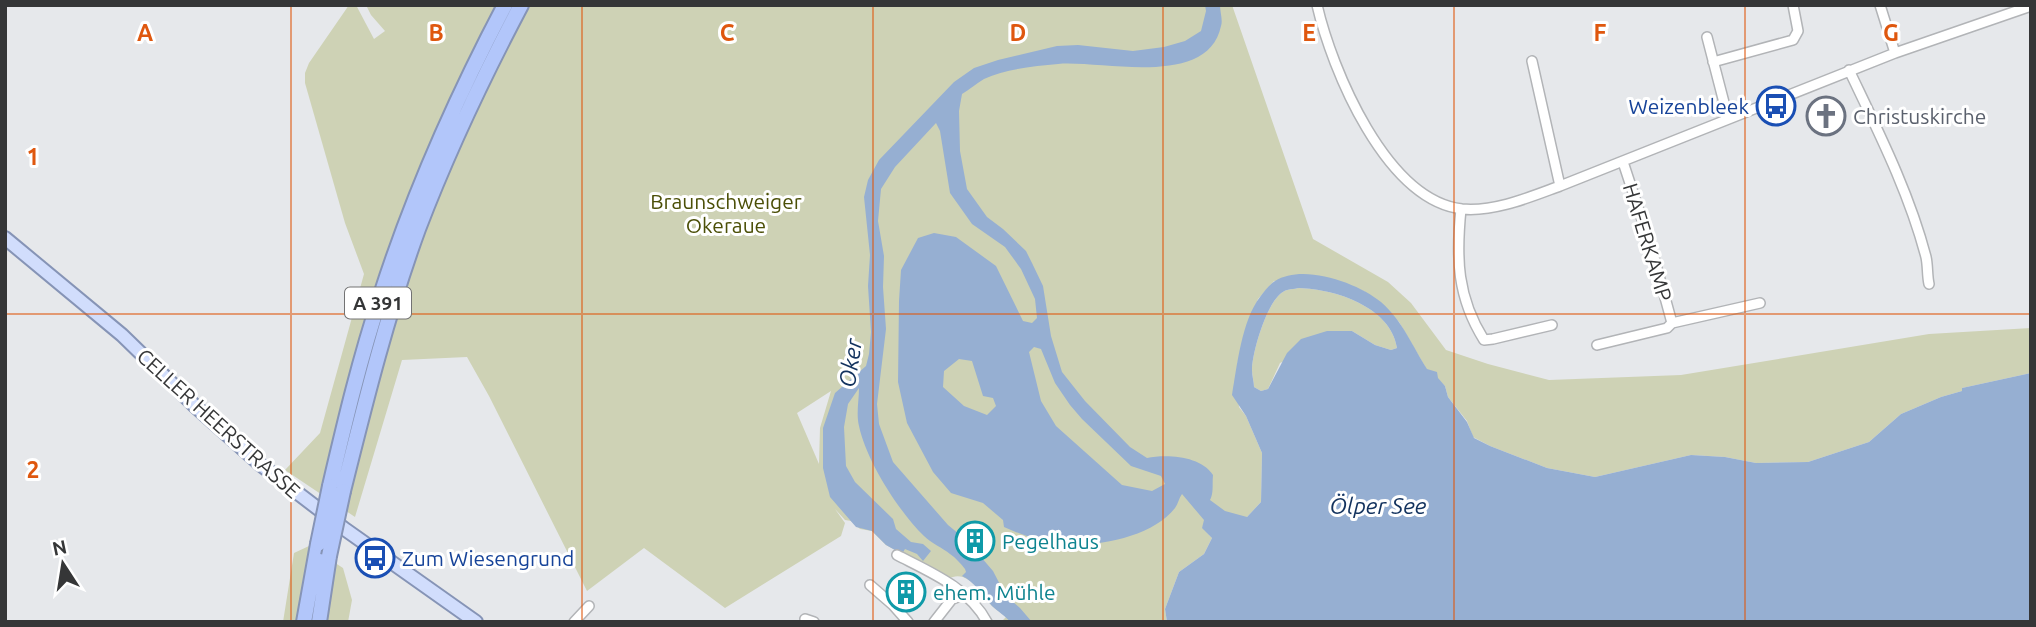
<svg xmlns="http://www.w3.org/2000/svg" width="2036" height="627" font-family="Ubuntu,sans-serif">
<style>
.green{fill:#ced2b5;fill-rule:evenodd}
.water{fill:#96afd2;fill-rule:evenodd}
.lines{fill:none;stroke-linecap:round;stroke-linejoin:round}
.minor-casing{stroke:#b2b4b7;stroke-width:12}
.major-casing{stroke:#8694b6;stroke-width:16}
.highway-casing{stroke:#8694b6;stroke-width:18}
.minor{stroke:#fff;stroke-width:9}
.major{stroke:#d1ddfc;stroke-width:12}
.highway{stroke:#b2c6fa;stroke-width:14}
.highway-bridge-casing{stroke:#8694b6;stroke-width:18;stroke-linecap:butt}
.highway-bridge{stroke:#b2c6fa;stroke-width:14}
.grid{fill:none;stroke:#df570e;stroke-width:2;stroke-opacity:0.55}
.labels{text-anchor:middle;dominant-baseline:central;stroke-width:6;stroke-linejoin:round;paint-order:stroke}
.shield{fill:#fff;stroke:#727273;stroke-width:2}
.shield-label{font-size:19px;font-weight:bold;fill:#353637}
.transit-label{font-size:21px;fill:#164399;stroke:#fff;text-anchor:end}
.worship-label{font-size:21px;fill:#5b616d;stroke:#fff;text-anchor:start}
.park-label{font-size:21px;fill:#4b4f07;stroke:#fff}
.street-label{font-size:21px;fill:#353637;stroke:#fff}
.culture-label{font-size:21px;fill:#0d838f;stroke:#fff;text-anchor:start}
.water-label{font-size:23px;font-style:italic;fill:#12325e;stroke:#fff}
.grid-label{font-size:23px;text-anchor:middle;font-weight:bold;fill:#df570e;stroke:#fff;stroke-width:6;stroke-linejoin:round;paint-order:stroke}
</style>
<rect width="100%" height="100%" fill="#e6e8eb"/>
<!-- green -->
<path class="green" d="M349,5H356L374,39L385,31L371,15L366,5H1232L1313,239L1388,282L1411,303L1446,350L1488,364L1549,380L1681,375L1929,334L2031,328V373L1962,388V391L1941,397L1901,414L1869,442L1808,462L1756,463L1725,457L1691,455L1595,477L1547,468L1490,446L1473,437L1467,421L1448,397L1445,386L1427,370L1399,322L1364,291L1274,281L1258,299L1248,322L1237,365L1239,407L1246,416L1262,453L1261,502L1247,517L1202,527L1212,538L1204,554L1179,572L1165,609L1167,622H1001L1006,617C1002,613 996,610 992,606C981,594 968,568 948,579L886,545L872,531L860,529L851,521L845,520L835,509L845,523L841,536L725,608L644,548L587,591L489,396L467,357L402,360L355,517L285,470L320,433L364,274L345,223L305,83V73L309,63ZM831,391L820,428L819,464L797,413Z
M1299,288C1335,289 1391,307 1397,348L1391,350L1375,345L1352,331L1280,363L1268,389L1261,391L1254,387C1254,382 1252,376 1252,370C1252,353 1267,301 1283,292C1286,289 1295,289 1299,288Z
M309,546L343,568L352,600L348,622H283L294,553Z"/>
<!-- water -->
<path class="water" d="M1205,5H1220C1220,12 1223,20 1221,26C1208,89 1101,60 1058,64C1034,66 1006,69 984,79C977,83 969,90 962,94L959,111L960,151L967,189L987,217L1003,229L1026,251L1032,263L1043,286L1051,336L1062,372L1085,401L1130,447L1147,458C1167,454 1201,456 1213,475C1212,483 1214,493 1210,500L1225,511L1247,517L1261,502L1262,453L1246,416L1232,395C1237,366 1242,320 1260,297C1264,291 1270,284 1275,281C1303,263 1358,283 1381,302C1402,320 1413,347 1427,369L1437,372L1438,378L1445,386L1448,397L1467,422L1474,438L1490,446L1547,468L1595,477L1691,455L1725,457L1756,463L1808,462L1869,442L1901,414L1941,397L1962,391V388L2031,373V622H1167L1165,609L1179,572L1204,554L1212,538L1202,528L1204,520L1182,494C1179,498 1178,504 1175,508C1153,537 1095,548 1060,544C1041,542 1022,535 1004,527L1003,520L983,503L951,493L933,472L907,423L898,382L899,301L901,270L918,238L934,233L956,237L996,266L1023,321L1032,323L1037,318L1035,299L1021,269L1005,247L972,224L950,193L940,131L936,123L895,167L881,189L878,221L884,256L883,287L886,329L877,404L879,424L893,462L948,525L959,534L960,538L978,560L981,557L993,571L1006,596L1020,608L1032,622H1010C1005,615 998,612 992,606C982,595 975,582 962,576L966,572L965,569C961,564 956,558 950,554C943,548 931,543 924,536C899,512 866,460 859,426C856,414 859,400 859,388L848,404L844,427L846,466L855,482L893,519L896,529L911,542L923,544L931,551L923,561L917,554L905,549L902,554L886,545L872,531L856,527L830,497L823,468V428L835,393L866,366L869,354L871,332L868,286L870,255L864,197L868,180L879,160L954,82L974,68L998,60L1057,46L1078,45L1133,51L1164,47L1185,41L1201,31L1206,11ZM1299,288C1335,289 1391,307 1397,348L1391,350L1375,345L1352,331H1327L1301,339L1287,353L1268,389L1261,391L1254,387C1254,382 1252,376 1252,370C1252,353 1267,301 1283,292C1286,289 1295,289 1299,288ZM1034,347L1041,349L1055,383L1070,405L1082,419L1131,466L1161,476L1165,484L1152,491L1122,485L1056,426L1041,401L1029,352ZM959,359L972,361L983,396L993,398L996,406L987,415L964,406L943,387L944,371Z"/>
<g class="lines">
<defs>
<path id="minor" d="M1317,5C1332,70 1386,200 1462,209C1495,212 1530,197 1560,186L1895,53L2031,6
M1880,5L1895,53
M1707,37L1728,118
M1532,61L1560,186
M1713,62L1793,40L1798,31L1793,5
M1849,70C1878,131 1909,192 1926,257C1928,266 1927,275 1929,284
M1623,162L1652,250L1672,323
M1461,209C1456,258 1457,297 1484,340L1493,339L1552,325
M1597,345L1667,328L1672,323L1760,303
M897,555C930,572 969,588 987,622
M870,585L893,605L908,622
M805,619L814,622
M574,622L589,606
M934,622L952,599L963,595"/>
<path id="major" d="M5,238L122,335L195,406L261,465L346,530L476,622"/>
<path id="highway" d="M330,486C345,422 360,358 381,295C413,195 456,98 505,5
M343,491C365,403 387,314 418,229C447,153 483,77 521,5
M304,622L318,544
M319,622L329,556"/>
</defs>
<!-- minor casing -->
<use href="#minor" class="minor-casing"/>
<!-- major casing -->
<use href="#major" class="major-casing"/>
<!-- highway casing -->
<use href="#highway" class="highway-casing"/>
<!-- minor -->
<use href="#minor" class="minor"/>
<!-- major -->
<use href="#major" class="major"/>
<!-- highway -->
<use href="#highway" class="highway"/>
<defs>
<path id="highway-bridge" d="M318,544L330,486
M329,556L343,491"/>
</defs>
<!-- highway-bridge casing -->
<use href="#highway-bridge" class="highway-bridge-casing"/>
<!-- highway-bridge -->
<use href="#highway-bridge" class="highway-bridge"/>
</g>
<!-- grid -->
<path class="grid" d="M291,5V622M582,5V622M873,5V622M1163,5V622M1454,5V622M1745,5V622M5,314H2031"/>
<!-- icons -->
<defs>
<symbol id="bus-ring" viewBox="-11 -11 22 22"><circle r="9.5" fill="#fff" stroke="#1a4fb4" stroke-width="1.5"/><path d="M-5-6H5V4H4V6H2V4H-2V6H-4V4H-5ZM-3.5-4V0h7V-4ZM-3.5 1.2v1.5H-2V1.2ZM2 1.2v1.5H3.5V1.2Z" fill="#1a4fb4"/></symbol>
<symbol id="church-ring" viewBox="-11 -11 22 22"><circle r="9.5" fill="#fff" stroke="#6b7280" stroke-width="1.5"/><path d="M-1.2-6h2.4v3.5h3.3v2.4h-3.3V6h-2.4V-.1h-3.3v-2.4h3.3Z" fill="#6b7280"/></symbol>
<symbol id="building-ring" viewBox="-11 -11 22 22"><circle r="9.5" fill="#fff" stroke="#0f9aa8" stroke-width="1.5"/><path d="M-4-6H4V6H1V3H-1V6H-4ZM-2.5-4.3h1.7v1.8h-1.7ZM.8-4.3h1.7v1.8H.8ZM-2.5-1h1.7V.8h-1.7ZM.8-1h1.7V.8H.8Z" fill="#0f9aa8"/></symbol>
</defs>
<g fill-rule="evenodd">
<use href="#bus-ring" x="1754" y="84" width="44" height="44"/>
<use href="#church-ring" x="1804" y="94" width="44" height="44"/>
<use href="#building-ring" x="953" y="519" width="44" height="44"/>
<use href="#bus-ring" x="353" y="536" width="44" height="44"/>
<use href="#building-ring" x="884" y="570" width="44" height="44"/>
</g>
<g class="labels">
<!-- shield labels -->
<rect class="shield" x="345" y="287.5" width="66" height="31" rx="5"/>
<g class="shield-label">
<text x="378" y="303">A 391</text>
</g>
<!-- transit labels -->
<g class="transit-label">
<text x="1749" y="106">Weizenbleek</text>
<text x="402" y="558" text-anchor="start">Zum Wiesengrund</text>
</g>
<!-- worship labels -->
<g class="worship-label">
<text x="1853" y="116">Christuskirche</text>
</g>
<!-- park labels -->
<g class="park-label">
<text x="726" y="201">Braunschweiger<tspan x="726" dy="24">Okeraue</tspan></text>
</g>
<!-- street labels -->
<g class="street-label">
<text transform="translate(1648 242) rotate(73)">HAFERKAMP</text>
<text transform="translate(219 423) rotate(42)">CELLER HEERSTRASSE</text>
</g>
<!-- culture labels -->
<g class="culture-label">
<text x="1002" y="541">Pegelhaus</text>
<text x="933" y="592">ehem. Mühle</text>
</g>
<!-- water labels -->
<g class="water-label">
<text transform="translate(850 363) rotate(-81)">Oker</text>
<text x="1378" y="505">Ölper See</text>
</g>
</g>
<g class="grid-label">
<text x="145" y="41">A</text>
<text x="436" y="41">B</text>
<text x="727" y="41">C</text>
<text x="1018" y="41">D</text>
<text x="1309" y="41">E</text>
<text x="1600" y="41">F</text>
<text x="1891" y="41">G</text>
<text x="33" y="165">1</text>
<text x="33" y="478">2</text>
</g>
<!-- border -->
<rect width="2036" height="627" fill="none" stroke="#353637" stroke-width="14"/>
<!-- north arrow -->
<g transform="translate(63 564) rotate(348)" stroke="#ffffff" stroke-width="5" paint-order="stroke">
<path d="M0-5L12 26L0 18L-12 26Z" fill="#353637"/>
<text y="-10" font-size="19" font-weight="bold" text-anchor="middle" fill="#353637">N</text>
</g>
</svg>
